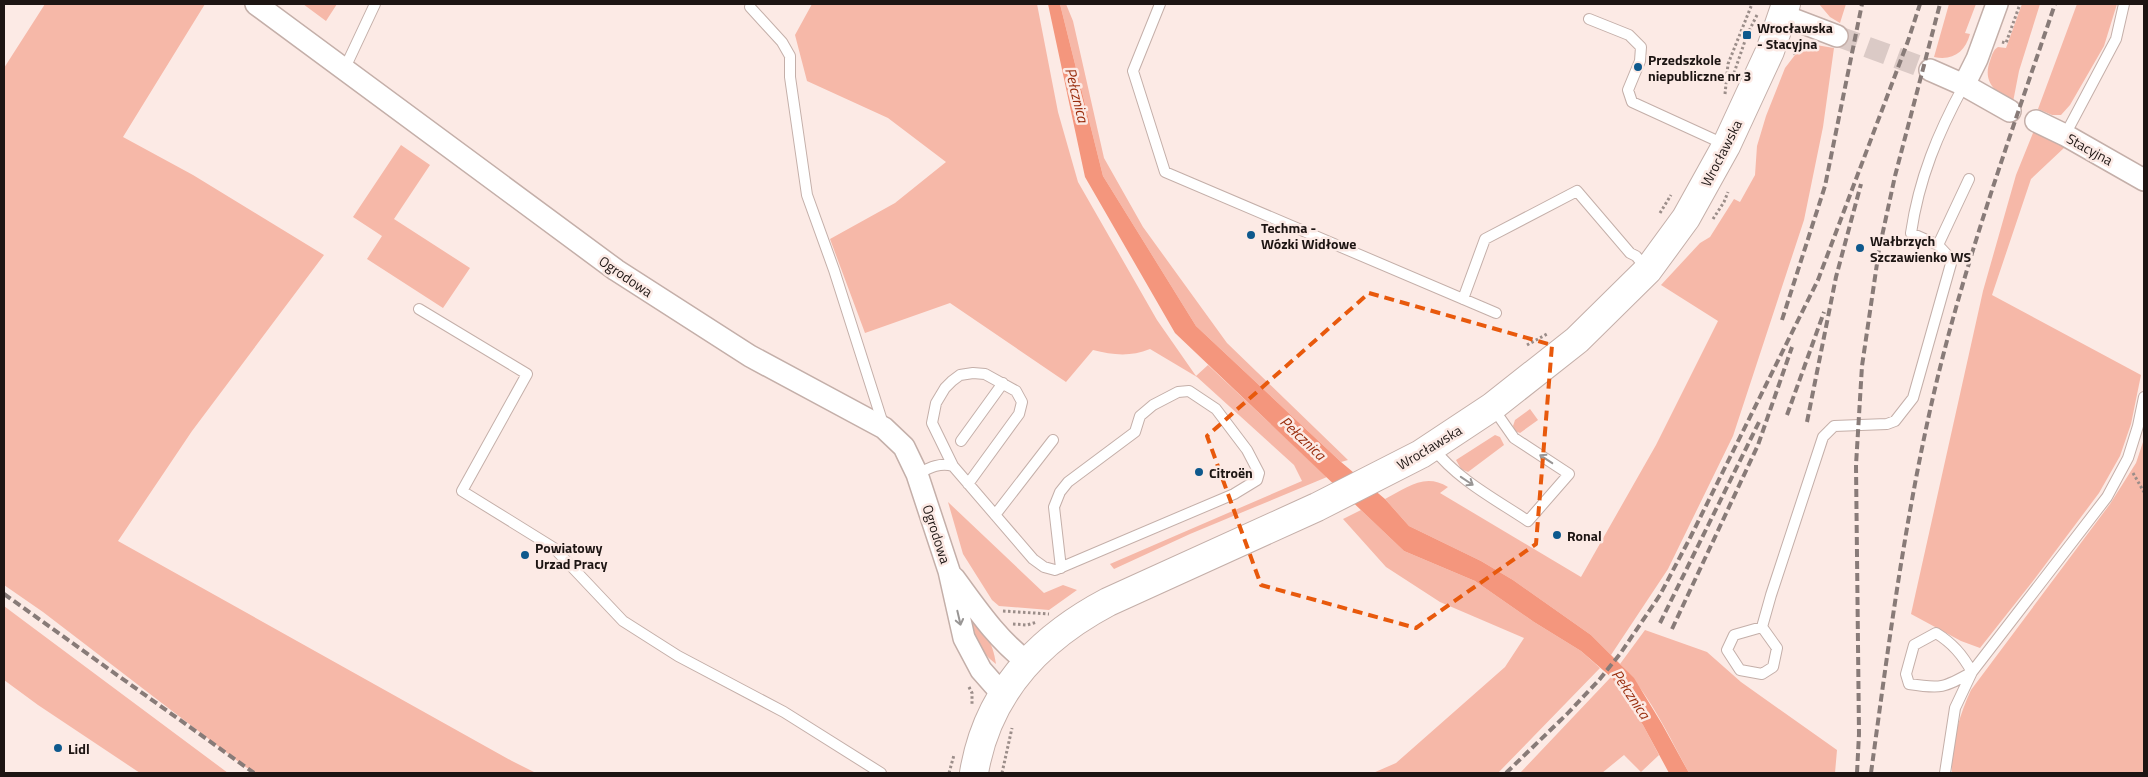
<svg xmlns="http://www.w3.org/2000/svg" width="2148" height="777" font-family="'Titillium Web',sans-serif">
<style>
.green{fill:#f6b8a8}
.water{fill:#f4967d}
.lines{fill:none;stroke-linecap:round;stroke-linejoin:round}
.minor-tunnel{stroke:#dbcac6;stroke-width:21;stroke-dasharray:21 11;stroke-linecap:butt}
.service-casing{stroke:#c4afa9;stroke-width:12}
.minor-casing{stroke:#c4afa9;stroke-width:24}
.secondary-casing{stroke:#c4afa9;stroke-width:30}
.path{stroke:#9b8d89;stroke-width:3;stroke-dasharray:2.5 2.5;stroke-linecap:butt}
.service{stroke:#fff;stroke-width:10}
.minor{stroke:#fff;stroke-width:21}
.secondary{stroke:#fff;stroke-width:28}
.rail{stroke:#887b78;stroke-width:4;stroke-dasharray:8 4;stroke-linecap:butt}
.oneway{stroke:#999695}
.marked{fill:none;stroke:#e8590c;stroke-width:4;stroke-dasharray:10 6;stroke-linejoin:round}
.poi-dot{fill:#0e598d;stroke:#fceae5;stroke-width:2}
.labels{text-anchor:middle;dominant-baseline:central;stroke-width:5;stroke-linejoin:round;paint-order:stroke}
.poi-label{font-size:14px;font-weight:bold;fill:#1d1513;stroke:#fceae5;text-anchor:start}
.street-label{font-size:14px;fill:#1d1513;stroke:#fceae5}
.water-label{font-size:15px;font-style:italic;fill:#992d0d;stroke:#fceae5}
</style>
<rect width="100%" height="100%" fill="#fceae5"/>
<!-- green -->
<path class="green" d="M45,4H205L123,137L193,175L324,255L192,431L118,541L512,761L536,773H256L244,766L43,612L4,585V68Z
M303,4H337L326,21Z
M812,4H1037L1058,112L1078,182L1157,320L1196,376L1208,365L1327,477L1190,534L1114,569L1110,564L1302,481L1294,465L1197,377L1150,349C1130,357 1113,355 1093,350L1066,382L950,303L865,333L830,239L895,203L946,162L888,118L807,81L795,35Z
M1060,4H1066L1073,21L1104,158L1143,227L1227,343L1348,460L1341,462L1196,326L1103,176Z
M1819,4H1846L1840,23L1830,17Z
M1949,4H1976L1965,33L1970,34C1965,52 1953,61 1934,57Z
M2022,4H2040L2019,71L2013,102C1996,93 1982,82 1990,61C1992,55 1993,50 1998,47L2006,48Z
M2077,4H2117L2104,46L2070,105L2061,115H2052L2038,109Z
M1816,45L1834,48L1823,127L1804,220L1733,436L1668,569L1611,655L1591,635L1513,580L1481,561L1409,526L1385,499C1406,488 1425,472 1448,487L1440,493L1581,577L1656,445L1718,321L1661,285L1700,243L1710,237L1734,199L1740,202L1755,175L1757,146L1766,116L1785,68L1798,51Z
M2035,128L2065,147L2031,179L1992,295L2141,375L2131,424L2120,456L2099,493L2033,581L1980,648L1961,641L1911,614L1983,291L2016,175Z
M401,145L430,165L394,219L470,268L443,308L367,259L382,236L353,217Z
M1530,409L1538,420L1520,433L1515,431L1513,426L1515,420Z
M1495,435L1500,437L1504,445L1468,472L1461,469L1456,460Z
M2144,439V773H1952C1951,744 1959,716 1971,690L2110,504L2136,463Z
M948,502L1044,593L1063,585L1077,590L1049,610L999,606L992,600L963,554Z
M1361,510L1404,551L1475,581L1534,622L1581,651L1600,668L1498,773H1373L1396,763L1505,667L1524,638L1440,602L1386,567L1343,519Z
M4,606L24,621L228,773H140L38,705L4,680Z
M968,612C983,628 993,641 996,664C976,648 972,636 968,612Z
M1645,630L1707,652L1741,682L1837,750L1835,773H1689C1669,736 1650,695 1620,664Z
M1611,677L1643,725L1659,755L1641,772L1624,755L1602,773H1520Z"/>
<!-- water -->
<path class="water" d="M1048,4H1060L1103,176L1196,326L1341,462L1385,499L1409,526L1481,561L1513,580L1591,635L1634,678L1662,724L1689,773H1669L1643,725L1611,677L1581,651L1534,622L1475,581L1404,551L1175,333L1085,177Z"/>
<g class="lines">
<!-- minor-tunnel -->
<path class="minor-tunnel" d="M1837,36L1930,70"/>
<defs>
<path id="service" d="M1160,4L1133,71L1165,172L1496,313
M750,7L782,42L790,56V77L807,195L834,270L884,427
M1589,19L1629,35L1641,47L1640,61L1628,90L1632,102L1726,145
M344,70L375,4
M1964,85C1938,133 1919,178 1911,233L1938,245L1969,179
M2065,135L2116,39L2124,4
M1463,299L1485,239L1577,191L1630,253L1636,256L1647,269
M419,309L527,374L462,491L554,548L623,621L678,656L784,712L881,773
M961,441L1003,383
M1433,448C1458,480 1495,499 1528,521L1569,474L1514,438L1493,408
M953,466L932,423L936,403L945,388L952,381L960,375L973,373L985,374L1016,391L1022,402L1019,414L968,484
M917,474C929,468 940,462 953,466L1033,559L1044,567L1055,570L1234,494L1257,480L1259,473L1247,450L1216,409L1189,391L1178,392L1153,405L1140,416L1135,432L1068,482L1060,492L1054,507L1061,568
M995,515L1053,440
M1762,627L1734,635L1727,650L1740,670L1762,674L1773,667L1777,648L1762,627L1771,595L1823,437L1834,426L1887,424L1895,421L1913,398L1952,260L1938,245
M1936,633C1952,643 1962,654 1972,672C1944,688 1941,689 1909,684L1906,674L1914,645Z
M1945,773L1955,708L1972,672L2107,497L2128,458L2138,426L2144,397"/>
<path id="minor" d="M256,4L616,270L750,356L884,428L904,447L917,474L949,571L964,638L981,670L1003,695
M1782,15L1837,36
M1930,70L1964,85L2010,111
M1964,85L1977,59L1997,4
M2036,121L2065,135L2144,180
M954,578C977,609 996,638 1027,662"/>
<path id="secondary" d="M974,773C987,694 1038,639 1108,602L1317,507L1421,454L1492,407L1577,340L1648,270L1686,218L1726,146L1770,51L1786,4"/>
</defs>
<!-- service casing -->
<use href="#service" class="service-casing"/>
<!-- minor casing -->
<use href="#minor" class="minor-casing"/>
<!-- secondary casing -->
<use href="#secondary" class="secondary-casing"/>
<!-- path -->
<path class="path" d="M2002,42L2006,43L2020,4
M1793,54L1806,45
M1734,73L1747,35L1758,13
M1725,94L1728,64L1752,4
M1660,213L1671,195
M1713,219L1724,202L1728,192
M1527,345L1547,334
M2133,473L2144,492
M1003,611L1049,614
M1013,624L1027,625L1037,622
M969,687L972,693V705
M949,773L954,755
M1002,773L1012,728"/>
<!-- service -->
<use href="#service" class="service"/>
<!-- minor -->
<use href="#minor" class="minor"/>
<!-- secondary -->
<use href="#secondary" class="secondary"/>
<!-- rail -->
<path class="rail" d="M1782,320L1825,186L1862,4
M1787,415L1824,312
M1807,422L1836,277L1861,184
M4,594L254,773
M1660,623L1760,420
M1672,629L1758,445L1792,347
M1506,773L1567,714L1599,680L1620,654L1660,595L1691,536L1818,280L1908,41L1920,4
M1857,773L1859,734L1856,465L1862,366L1879,250L1895,176L1940,4
M1871,773C1889,641 1906,510 1937,380C1968,252 2013,128 2055,4"/>
</g>
<!-- one-way arrows -->
<defs><path id="oneway-shaft" d="M-6 0H5M1.5-3L5.5 0L1.5 3" fill="none" stroke-width="1.6" stroke-linecap="round" stroke-linejoin="round" transform="scale(1.25)"/></defs>
<g class="oneway">
<use href="#oneway-shaft" transform="translate(1546 459) rotate(-147)"/>
<use href="#oneway-shaft" transform="translate(1467 481) rotate(34)"/>
<use href="#oneway-shaft" transform="translate(959 618) rotate(77)"/>
</g>
<!-- marked area -->
<path class="marked" d="M1369,293L1552,345L1536,544L1416,628L1261,585L1207,436Z"/>
<!-- markers -->
<g class="poi-dot">
<rect x="1742" y="30" width="10" height="10" rx="2.5"/>
<circle cx="1638" cy="67" r="5"/>
<circle cx="1251" cy="235" r="5"/>
<circle cx="1860" cy="248" r="5"/>
<circle cx="1199" cy="472" r="5"/>
<circle cx="1557" cy="535" r="5"/>
<circle cx="525" cy="555" r="5"/>
<circle cx="58" cy="748" r="5"/>
</g>
<g class="labels">
<!-- poi labels -->
<g class="poi-label">
<text x="1757" y="27">Wrocławska<tspan x="1757" dy="16">- Stacyjna</tspan></text>
<text x="1648" y="59">Przedszkole<tspan x="1648" dy="16">niepubliczne nr 3</tspan></text>
<text x="1261" y="227">Techma -<tspan x="1261" dy="16">Wózki Widłowe</tspan></text>
<text x="1870" y="240">Wałbrzych<tspan x="1870" dy="16">Szczawienko WS</tspan></text>
<text x="1209" y="472">Citroën</text>
<text x="1567" y="535">Ronal</text>
<text x="535" y="547">Powiatowy<tspan x="535" dy="16">Urzad Pracy</tspan></text>
<text x="68" y="748">Lidl</text>
</g>
<!-- street labels -->
<g class="street-label">
<text transform="translate(2090 149) rotate(29)">Stacyjna</text>
<text transform="translate(1721 153) rotate(-63)">Wrocławska</text>
<text transform="translate(626 276) rotate(34)">Ogrodowa</text>
<text transform="translate(1429 447) rotate(-31)">Wrocławska</text>
<text transform="translate(937 534) rotate(72)">Ogrodowa</text>
</g>
<!-- water labels -->
<g class="water-label">
<text transform="translate(1077 95) rotate(76)">Pełcznica</text>
<text transform="translate(1303 438) rotate(43)">Pełcznica</text>
<text transform="translate(1631 694) rotate(56)">Pełcznica</text>
</g>
</g>
<!-- border -->
<rect width="2148" height="777" fill="none" stroke="#1d1513" stroke-width="10"/>
</svg>
